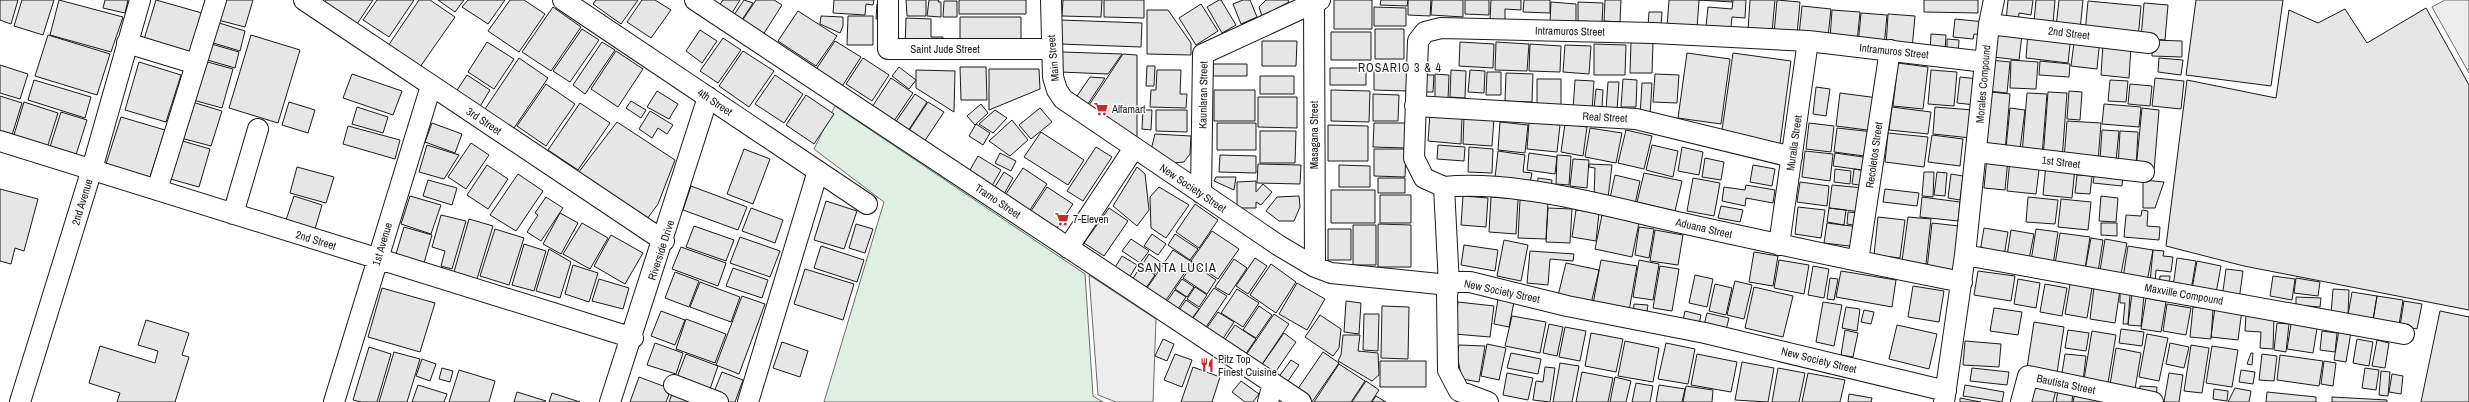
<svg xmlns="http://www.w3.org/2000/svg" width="2469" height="402" font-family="'Archivo Narrow',sans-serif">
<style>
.green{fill:#e0efe3;stroke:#6a6a6a}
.parking{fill:#ededed;stroke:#6a6a6a}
.building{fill:#e6e6e6;stroke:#1a1a1a}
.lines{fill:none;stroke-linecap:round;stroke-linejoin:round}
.minor-casing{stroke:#1a1a1a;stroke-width:22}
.minor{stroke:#fff;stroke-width:20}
.labels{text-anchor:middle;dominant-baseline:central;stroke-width:3;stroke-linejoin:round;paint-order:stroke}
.street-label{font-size:11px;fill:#1a1a1a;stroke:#fff}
.poi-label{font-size:11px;fill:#1a1a1a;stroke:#fff;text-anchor:start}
.neighbourhood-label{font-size:12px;letter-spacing:1px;fill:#1a1a1a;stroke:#fff}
.quarter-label{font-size:13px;letter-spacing:1px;fill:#1a1a1a;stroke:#fff}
</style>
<rect width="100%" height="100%" fill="#fff"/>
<!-- green -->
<path class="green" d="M835,106L1085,274L1093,396L1103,402H824L884,202L814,149Z"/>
<!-- parking -->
<path class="parking" d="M2445,0H2469V73L2432,7Z
M1089,275L1156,319L1153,402H1116L1098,395Z"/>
<!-- building -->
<path class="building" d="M0,0H18L11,24L0,20Z
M22,0H54L43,35L14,26Z
M59,0L123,17L111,52L50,35Z
M105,0H128L125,13L103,8Z
M156,0L202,13L188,60L142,46Z
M223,0H253L245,27L218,20Z
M326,0H373L355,27L322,5Z
M377,0H414L389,37L363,20Z
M419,0H430L455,17L420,67L388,46Z
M438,0H464L455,12Z
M468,0H505L488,24L462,7Z
M510,0H524L545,14L519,52L488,31Z
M596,0H638L621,24L593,4Z
M642,0H655L671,10L651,38L627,22Z
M723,0H740L729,18L716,10Z
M744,0L753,3L738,26L730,21Z
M756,0H774L782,5L761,38L740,24Z
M834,0H874L873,5L866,4L865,15L833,13Z
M906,0H926V16H907Z
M929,0H939L938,2H941V17L927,16Z
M959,0H1026V14H959Z
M1063,0H1102L1101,17L1062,16Z
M1104,0H1144V18L1104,17Z
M1219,0H1221L1236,25L1222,33L1207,7Z
M1243,0H1250L1257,17L1241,24L1233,4Z
M1266,0H1288L1289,2L1262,16L1259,7Z
M1334,0H1372V29H1334Z
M1381,0H1408L1407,6L1380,5Z
M1408,0H1431L1430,16L1408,15Z
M1432,0H1463V17L1431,15Z
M1465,0H1489V15L1465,14Z
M1491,0H1521V10L1505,9V21L1490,20Z
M1524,0H1550V13L1523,12Z
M1605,0H1621L1620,22L1604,21Z
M1669,0H1699L1697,29L1667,27Z
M1699,0H1732V2Z
M1733,0H1746L1745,18L1732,17L1731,27L1706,26L1708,7L1732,9Z
M1750,0H1775L1772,32L1748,30Z
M1777,0L1800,2L1797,35L1774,33Z
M1924,0H1978V13L1924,12Z
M2008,0H2033L2031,15L2019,13L2018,22L2006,21Z
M2036,0H2055L2053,24L2034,22Z
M2059,0H2083L2080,30L2056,27Z
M2196,0H2283L2271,86L2186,75Z
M944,1H957V17H943Z
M2088,1L2141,6L2138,39L2085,33Z
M1551,2L1576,4V23L1550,22Z
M1578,2L1603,3L1602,22L1578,21Z
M2144,3L2168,5L2165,40L2141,38Z
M877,4H883L882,19H876Z
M1201,4L1218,31L1196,45L1179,18Z
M1802,6L1831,9L1828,37L1799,35Z
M553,7L581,27L551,71L522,52Z
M1374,7L1406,8V26H1374Z
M2426,8L2469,85V310L2244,266L2166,246L2187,80L2276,98L2289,10L2318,23L2345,9L2367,43Z
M1147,10H1168L1191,43V55L1147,54Z
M1832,10L1860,12L1857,42L1830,39Z
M798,11L837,36L816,66L778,41Z
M1649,12H1662L1661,26H1648Z
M1861,13L1887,15L1884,47L1858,45Z
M1888,14L1915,16L1912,49L1886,47Z
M821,16L843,17V26L840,33L820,24Z
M848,16H873V45H847Z
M960,17H1021V46H960Z
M906,18L931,19V37H943V48L905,47Z
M1955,19L1985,22L1984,35L1974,34L1973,39L1953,37Z
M1061,20L1142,23L1141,47L1060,44Z
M216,22L245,31L240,51L210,42Z
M582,29L599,40L570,82L553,71Z
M1375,29H1404V59H1375Z
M700,30L717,41L702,63L686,51Z
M1331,32H1371V60H1331Z
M1995,32L2022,35L2019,60L1993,57Z
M2028,32L2071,36L2068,63L2026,58Z
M1931,34L1946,35L1945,53H1930Z
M48,35L110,54L97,95L35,76Z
M251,35L300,50L278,123L229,108Z
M2075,35L2100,38L2097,69L2071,66Z
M723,38L741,50L718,83L700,71Z
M1947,39L1959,40L1958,54H1947Z
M2152,40L2182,41V57L2152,56Z
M835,41L861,57L841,88L815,71Z
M1262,41H1297L1296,66H1262Z
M487,42L514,59L494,89L468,72Z
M602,42L615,50L585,94L573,85Z
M1460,42L1494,44L1493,68L1459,66Z
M1496,42L1529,44L1527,71L1495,70Z
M1631,42L1653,43L1652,73H1630Z
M208,43L239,52L235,68L204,59Z
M1530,44L1561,46L1560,72L1529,71Z
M1594,44L1626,45L1625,75H1594Z
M2103,44L2131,47L2129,78L2101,75Z
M1565,45L1591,46L1589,74L1563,72Z
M616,51L643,69L618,107L591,89Z
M743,51L774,71L749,107L719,86Z
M1062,52L1122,54L1108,74L1060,72Z
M1687,53L1730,59L1721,124L1678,118Z
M1733,53L1791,61L1780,144L1721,137Z
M1123,54L1137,55V138L1089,105Z
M519,58L548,78L512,131L483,112Z
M863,58L889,75L872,101L846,84Z
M2159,58L2183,60L2181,75L2158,72Z
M1991,60L2010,62L2007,93L1988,91Z
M2011,60L2038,62L2036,89L2010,88Z
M204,61L233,69L222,108L193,100Z
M2040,61L2070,64L2069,77L2039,75Z
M139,62L181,75L166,122L125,110Z
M1898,63L1928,67L1923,109L1893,106Z
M1213,64H1247V76H1213Z
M0,65L28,74L20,99L0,93Z
M1147,66H1155L1154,86H1146Z
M899,67L916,80L909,89L892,76Z
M960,67H986L987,100H961Z
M1330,68H1366V85H1330Z
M989,69H1039L1040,89L989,110Z
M1374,69H1408V91L1374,90Z
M916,70L955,71L954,112L916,88Z
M1157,70H1181L1180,94H1187L1186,108L1150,107L1151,90H1156Z
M1451,70L1466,71L1465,98L1450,97Z
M1470,70L1485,71L1484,93L1468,92Z
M1931,70L1957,72L1954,106L1928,104Z
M1487,72H1501V95H1486Z
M1506,73L1533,74L1532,102L1505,101Z
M352,74L402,91L393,115L343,98Z
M1435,74L1449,75L1448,100L1435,99Z
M1655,74L1679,75L1677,103L1653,102Z
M467,75L490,90L476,113L452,98Z
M775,75L803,94L784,123L755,104Z
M1425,75H1434L1433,92H1424Z
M1260,76H1294V94H1260Z
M1090,77L1105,78L1088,104L1077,96Z
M1960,77L1978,79L1975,105L1957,103Z
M891,78L913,93L894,121L872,107Z
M2155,78L2184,81L2181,109L2152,106Z
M1537,79H1561V105H1537Z
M1623,79L1637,80L1636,107H1621Z
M34,80L91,97L85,118L28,100Z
M1575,80L1594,81L1592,110L1573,109Z
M2110,80L2128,81L2126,102L2108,101Z
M1608,82H1619L1617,110L1606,109Z
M1642,83H1652L1650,116H1640Z
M546,84L575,104L546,146L517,126Z
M2130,84L2152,86L2150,106L2128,104Z
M1816,87L1830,89L1826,116L1813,114Z
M1596,89L1603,90L1602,108H1594Z
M1214,90H1255V121H1214Z
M1331,90L1370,91L1369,122L1331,121Z
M657,91L678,104L669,119L647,107Z
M2069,91L2082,92L2080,120L2067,119Z
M1991,92L2010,94L2005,152L1986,151Z
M2048,92L2067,93L2062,160L2043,158Z
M1840,93L1878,98L1875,131L1836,126Z
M2027,93L2047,94L2042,155L2022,154Z
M915,94L927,102L908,131L895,123Z
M1373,94L1399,95L1398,121H1373Z
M806,95L834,114L814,144L786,125Z
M0,96L22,103L12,135L0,131Z
M1258,97H1297V128L1258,127Z
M631,101L646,110L641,118L626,108Z
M24,102L58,113L47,148L13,138Z
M192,102L222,111L211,146L181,138Z
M289,102L315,110L308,133L282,125Z
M928,102L944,112L924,142L908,132Z
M580,103L610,123L578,170L548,150Z
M981,104L988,113L975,125L967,116Z
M2104,104L2141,107L2139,127L2102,124Z
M357,107L388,117L383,133L352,124Z
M1892,107L1931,112L1928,134L1889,130Z
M1935,107L1973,110L1971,138L1933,134Z
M1040,108L1052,122L1031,139L1019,125Z
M2010,108L2025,110L2020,149L2006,148Z
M2142,108L2159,110L2154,171L2136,169Z
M995,110L1007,118L993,133L979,124Z
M1143,110H1152L1151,130L1142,129Z
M1156,110H1187V132L1156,131Z
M650,111L673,125L667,134L658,128L652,138L639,129Z
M61,112L87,120L75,158L49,150Z
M1430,114L1462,116L1461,144L1428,141Z
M1464,116L1494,118L1492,146L1463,144Z
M121,117L165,130L150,177L106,164Z
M1012,120L1028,140L1010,156L989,141Z
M2067,121L2101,123L2098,162L2064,159Z
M617,122L675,160L658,204L647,219L578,173Z
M1500,122L1528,125L1525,153L1498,150Z
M1529,122L1560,125L1557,152L1527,149Z
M432,123L462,134L455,153L425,142Z
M1217,123H1256V150H1217Z
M1374,123H1406V148L1373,147Z
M1809,123L1834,126L1831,152L1806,149Z
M976,124L990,133L983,145L969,136Z
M1565,124L1587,127L1583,156L1561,152Z
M1328,125L1368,126V161H1328Z
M348,126L400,140L395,159L343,144Z
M1590,128L1622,133L1616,163L1585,157Z
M1837,128L1874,132L1872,157L1834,152Z
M1626,130L1652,136L1644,169L1618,163Z
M2102,130L2119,131L2116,161L2100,160Z
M1260,131H1296L1295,163H1260Z
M2120,131L2138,132L2136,168L2118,167Z
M1041,132L1084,160L1068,185L1024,157Z
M1888,133L1928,137L1924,167L1885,162Z
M1155,134L1191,136L1190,154L1184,162L1173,163L1151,150Z
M1932,135L1963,139L1960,166L1928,162Z
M179,140L210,149L199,187L167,178Z
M471,143L489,155L466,189L448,177Z
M427,145L459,155L444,179L419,172Z
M1438,145L1465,147L1464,161L1437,159Z
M1652,145L1678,151L1673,177L1646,170Z
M1096,147L1112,157L1083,201L1067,191Z
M1469,147L1493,149L1492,173L1468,172Z
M1682,147L1703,152L1699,175L1678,171Z
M744,149L770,159L753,204L727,194Z
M1374,149H1406L1405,177L1374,176Z
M1498,151L1525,155L1523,172L1532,173L1530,183L1495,178Z
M1805,151L1833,154L1830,181L1802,177Z
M1000,153L1016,161L1011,171L995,163Z
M1529,153L1557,157L1555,174L1527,170Z
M1835,153L1870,158L1869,171L1833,166Z
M1220,155L1256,156V173L1219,172Z
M1557,155L1571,156L1569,185L1556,184Z
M978,156L1001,170L989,191L966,177Z
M1987,157L2008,159L2005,190L1984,188Z
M1705,158L1724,162L1721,180L1702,177Z
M1573,159L1589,160L1587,188L1570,186Z
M2010,159L2040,162L2036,194L2007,191Z
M1258,164L1301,165L1300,184L1257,183Z
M1589,164L1612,165L1608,198L1594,197L1595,168L1589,167Z
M2046,164L2075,167L2072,198L2043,195Z
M487,165L508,179L488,209L467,195Z
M1339,165L1370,166V187H1339Z
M1753,165L1775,169L1772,186L1750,182Z
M297,167L334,177L326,203L290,193Z
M1137,167L1145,174L1149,210L1137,226L1113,206Z
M1023,168L1047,184L1026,216L1002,200Z
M1835,169L1851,171L1850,184L1834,182Z
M1854,169L1868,171L1866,186L1852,184Z
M2095,171L2123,173L2122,186L2093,183Z
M1004,172L1013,178L1003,196L993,190Z
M1924,172H1934L1933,197L1922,196Z
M1937,172L1947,173L1945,196L1934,195Z
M1644,173L1682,181L1675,211L1637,202Z
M518,174L543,191L516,231L490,215Z
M1951,174L1963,176L1960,200L1948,198Z
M1615,175L1640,181L1635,204L1610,198Z
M2077,175L2092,176L2090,194L2075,193Z
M1216,177H1236L1234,190L1214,181Z
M1378,178H1405V193H1378Z
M1538,178L1552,180L1551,190L1537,189Z
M1693,178L1720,183L1714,216L1687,211Z
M428,180L457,188L452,205L423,196Z
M2143,180L2164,182L2155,208H2143Z
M1256,181V192L1263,184L1272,192L1261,205L1256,202V208H1237V182Z
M1800,182L1829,186L1827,206L1797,202Z
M1746,185L1775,190L1773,203L1746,198L1745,206L1722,201L1724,187L1745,190Z
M1832,185L1864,188L1861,212L1829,208Z
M691,186L747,207L738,230L683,210Z
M1047,187L1073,204L1053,234L1027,217Z
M1159,187L1189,205L1166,238L1151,228L1150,197Z
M0,189L38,199L24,251L15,248L11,264L0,261Z
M1885,189L1919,193L1917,206L1883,202Z
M1331,190H1375V223H1331Z
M1380,195H1411V223H1380Z
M294,196L322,205L315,229L286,220Z
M410,196L441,205L431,234L401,224Z
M1299,196L1300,207L1294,221H1279L1266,211L1277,197Z
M1463,196L1488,198L1486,227L1461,225Z
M2101,196L2118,198L2116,222L2099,221Z
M546,197L563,208L541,241L527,232L538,215L535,213Z
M1491,197L1518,199L1516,234L1489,232Z
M1922,197L1960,202L1958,221L1920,217Z
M2028,197L2058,200L2055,224L2026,222Z
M2061,199L2091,202L2088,230L2058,227Z
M1520,200L1548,202L1546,239L1518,238Z
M826,201L857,211L844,249L814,240Z
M1195,204L1218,220L1199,248L1176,232Z
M1721,206L1743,210L1740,222L1718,218Z
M1798,207L1825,210L1821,238L1795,234Z
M751,208L783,220L775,243L742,231Z
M1109,208L1128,221L1104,256L1084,243Z
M1548,208L1572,209L1570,243L1546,242Z
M1829,208L1846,210L1844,225L1827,222Z
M1576,210L1599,213L1596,241L1572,237Z
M2142,210L2148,211L2147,226L2160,227L2159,240L2124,237L2126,215L2141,216Z
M1848,212L1860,213L1859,226L1847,224Z
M560,213L578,223L561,254L543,244Z
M441,215L466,221L452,269L441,266L445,251L432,247Z
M1602,215L1639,223L1632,257L1595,249Z
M1878,217L1905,220L1900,258L1874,255Z
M1908,217L1931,219L1926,264L1902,261Z
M469,219L493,226L477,279L454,272Z
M582,223L608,238L590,269L563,254Z
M1827,223L1859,227L1857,247L1824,243Z
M1932,223L1959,226L1953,272L1927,269Z
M2101,223H2117V236L2101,235Z
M856,224L873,229L865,253L849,248Z
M1378,224L1411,225V267H1378Z
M1353,225H1376V265H1353Z
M694,226L734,240L726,261L686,247Z
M404,227L432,235L424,263L396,254Z
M1639,227L1654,229L1649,258L1635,255Z
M1984,228L2008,232L2004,256L1980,252Z
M495,229L524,238L509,285L480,276Z
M1328,229H1351V260H1328Z
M2036,229L2058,232L2053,265L2031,261Z
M1655,230L1683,235L1678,265L1650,261Z
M2011,230L2034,234L2029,259L2007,256Z
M1212,231L1239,249L1218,279L1191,261Z
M2060,233L2090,237L2085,269L2055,264Z
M1152,234L1166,244L1158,255L1144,246Z
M1175,234L1198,249L1190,260L1168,245Z
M611,235L643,253L625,284L594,266Z
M740,237L780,251L770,277L730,263Z
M2091,238L2103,240L2098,272L2085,270Z
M1131,239L1149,251L1140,263L1122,251Z
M2105,239L2127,243L2121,274L2100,271Z
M1504,240L1528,245L1521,281L1497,276Z
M524,244L546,251L534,291L512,285Z
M1464,245L1498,250L1495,271L1461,265Z
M821,246L864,260L857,282L814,268Z
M2128,246L2153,250L2147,282L2123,278Z
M681,247L726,263L718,286L672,269Z
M549,249L571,262L560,298L536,291Z
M1173,250L1192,262L1164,303L1145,291Z
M2153,250L2164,251L2163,256L2173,257L2171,272L2156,270L2155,283L2150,282Z
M1530,251L1574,254L1573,261L1550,259L1548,285L1527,283Z
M1754,252L1778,256L1773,286L1749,282Z
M1149,254L1162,263L1155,274L1142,265Z
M1122,256L1137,265L1129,278L1114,269Z
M1255,258L1267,266L1248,294L1236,286Z
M2177,258L2196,261L2191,290L2173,287Z
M1234,259L1247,268L1229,295L1215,287Z
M1601,260L1637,266L1629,311L1593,304Z
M1639,260L1659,264L1653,300L1633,297Z
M1779,260L1809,265L1804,294L1774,288Z
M2197,261L2221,266L2216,293L2192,289Z
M1566,263L1599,270L1590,308L1557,300Z
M1193,264L1216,280L1207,294L1183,278Z
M1271,264L1296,282L1276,313L1250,295Z
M573,265L598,273L589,302L565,294Z
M1141,266L1155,275L1143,292L1130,283Z
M1660,266L1679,269L1672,311L1653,308Z
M1813,266L1829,269L1824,298L1808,295Z
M733,268L768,280L762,298L726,286Z
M805,269L854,284L843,320L794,304Z
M2226,269L2243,271L2239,300L2222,298Z
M1841,271L1896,280L1892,307L1836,297Z
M1978,271L2015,276L2011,301L1974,295Z
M675,272L699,281L689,307L665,298Z
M1695,275L1713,279L1707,307L1689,303Z
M2160,276H2170L2169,287L2159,286Z
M2273,276L2295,279L2292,300L2270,296Z
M1830,278L1838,279L1834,300L1827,299Z
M2071,278L2093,282L2087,318L2065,314Z
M2296,278L2320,282L2318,296L2294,293Z
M599,279L629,288L623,309L592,301Z
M1182,279L1194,287L1187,297L1175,289Z
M2018,279L2040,283L2036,308L2014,304Z
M1735,281L1752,285L1744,319L1727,315Z
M700,282L740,297L731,322L690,307Z
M1297,283L1325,299L1307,330L1279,314Z
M1715,284L1732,288L1726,315L1709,311Z
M2045,284L2067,288L2062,316L2040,312Z
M1913,286L1944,291L1939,322L1908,317Z
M1195,287L1207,295L1199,307L1187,299Z
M1754,287L1793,296L1783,337L1745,328Z
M2094,287L2120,290L2115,323L2090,319Z
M382,288L435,303L420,352L368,337Z
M1214,288L1227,296L1204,330L1191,321Z
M1237,289L1259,303L1243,327L1221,313Z
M2333,289L2349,290L2348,315L2331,314Z
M1175,290L1186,297L1176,312L1165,304Z
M2352,292L2377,296L2373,319L2348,315Z
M2120,293L2130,294L2128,324H2123L2125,303H2120Z
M2132,293L2144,295L2141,326L2128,325Z
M742,296L765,304L739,374L716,365Z
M2377,296L2403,300L2399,325L2373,321Z
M2296,297L2321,298L2320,307L2296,305Z
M2146,298L2166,302L2161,332L2141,329Z
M1498,299L1514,302L1509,327L1494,324Z
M1186,300L1199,309L1190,321L1177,313Z
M1346,301L1361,303L1359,334L1344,332Z
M2404,301L2422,304L2417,329L2400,326Z
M1458,302L1494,306L1490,337L1454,334Z
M1823,302L1842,305L1834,346L1816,342Z
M1634,304L1648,305L1646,318L1633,316Z
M2167,304L2191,308L2186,335L2163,331Z
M1259,306L1272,315L1256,338L1243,330Z
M1382,306L1409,307L1408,359L1381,358Z
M1846,307L1860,309L1857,331L1842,328Z
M2193,307L2213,309L2211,339L2190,337Z
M2215,307L2242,310L2238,340L2211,337Z
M1994,308L2022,312L2018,335L1990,331Z
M1864,310L1874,312L1871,324L1861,322Z
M661,311L685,320L675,345L651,336Z
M1685,311L1701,315L1698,328L1682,325Z
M2440,311L2469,317V402H2421Z
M1218,312L1234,322L1222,340L1206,329Z
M1707,313L1729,318L1725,334L1703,329Z
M1274,314L1289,324L1261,366L1246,355Z
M1364,314H1379L1378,351L1363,350Z
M1320,315L1341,329L1339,348L1333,356L1305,337Z
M2246,315L2274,317L2273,349L2260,348L2261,332L2245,331Z
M1512,316L1546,322L1540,353L1505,346Z
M2292,318L2318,322L2313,353L2287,349Z
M686,319L726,334L715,363L676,349Z
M146,320L189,333L182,355L189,357L175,402H117L120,393L89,383L100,346L155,363L158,351L138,345Z
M2034,322L2064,327L2057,373L2027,368Z
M2277,323L2289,324L2286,352L2274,350Z
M1549,324L1563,327L1557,356L1543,353Z
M1235,325L1256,339L1245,355L1224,341Z
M1897,325L1937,334L1929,369L1889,359Z
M1565,327L1586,331L1580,361L1559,357Z
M2121,329L2144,332L2142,346L2119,343Z
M1845,330L1858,333L1853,357L1841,355Z
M2068,330L2089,333L2086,351L2065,348Z
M2339,330L2351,332L2346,362L2334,360Z
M2092,331L2116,335L2107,389L2083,385Z
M2322,331L2337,333L2335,352L2320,350Z
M1284,333L1296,342L1274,374L1261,366Z
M1591,333L1623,339L1616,372L1585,366Z
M2147,334L2168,338L2159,381L2139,377Z
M1343,335H1360L1358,351L1378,353L1379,375L1372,381L1338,361L1341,355Z
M1163,339L1174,344L1167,361L1155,356Z
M2357,339L2373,342L2369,366L2353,363Z
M2377,340L2389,343L2385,368L2372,366Z
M1625,341L1659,348L1653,382L1618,376Z
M1965,341L2001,344L1999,367L1963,365Z
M782,342L808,351L800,377L773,368Z
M655,343L683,353L676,374L647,365Z
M1666,343L1695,349L1688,384L1658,379Z
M2170,343L2189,347L2184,368L2166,364Z
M1487,344L1506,348L1499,380L1481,376Z
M1459,345L1485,346L1479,382L1462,379L1457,355Z
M2191,345L2209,348L2202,393L2184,391Z
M2212,346L2238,350L2232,387L2206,383Z
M369,347L391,354L377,402H361L353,400Z
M2116,348L2141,353L2134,395L2109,391Z
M394,352L420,359L407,402H379Z
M1323,352L1339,363L1312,402H1309L1295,393Z
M1511,353L1541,359L1538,374L1507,368Z
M2251,353H2253L2252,365L2247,364Z
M686,354L718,366L709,392L676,380Z
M1175,354L1192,360L1182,387L1164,380Z
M1697,354L1737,362L1731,392L1691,385Z
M2065,354L2086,356L2083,382L2061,379Z
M2262,354L2277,356L2274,381L2259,380Z
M2280,355L2323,361L2319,386L2277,380Z
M422,359L436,364L430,381L416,376Z
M1291,360L1299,365L1286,384L1278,378Z
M1380,361H1426V387H1380Z
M2324,361L2336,363L2333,386L2321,384Z
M1742,362L1774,368L1768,402L1735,400Z
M1560,363L1579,366L1572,402H1553Z
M1339,364L1365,381L1351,402H1314Z
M1193,367L1220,377L1212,402H1181Z
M1545,367L1555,368L1550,402L1533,400L1536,381L1543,382Z
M442,368L453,371L450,382L439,379Z
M1778,368L1805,373L1799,402H1772Z
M1972,368L2009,372L2007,385L1970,381Z
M2365,368L2379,370L2376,390L2362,388Z
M459,370L495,381L489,402H449Z
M2241,370L2255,372L2253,384L2239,382Z
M2381,371L2390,372L2388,396L2379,395Z
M722,372L743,380L735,402H725L712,397Z
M1582,372L1613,378L1608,402H1576Z
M1507,373L1533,378L1528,400L1503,395Z
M1808,373L1845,380L1840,402H1802Z
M2169,373L2183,375L2179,402H2164Z
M2392,374L2403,376L2401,394L2389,392Z
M639,377L671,389L666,402H630Z
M1615,377L1631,381L1626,402H1610Z
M1241,381L1259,394L1253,402H1245L1232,392Z
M1366,381L1379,390L1371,402H1352Z
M1636,383L1653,386L1650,402H1632Z
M418,385L447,394L444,402H412Z
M1659,385L1685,389L1682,402H1656Z
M1965,385L2004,392L2002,402L1963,396Z
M1686,386L1713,390L1712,402H1683Z
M2033,386L2056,390L2053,402H2030Z
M2140,386L2157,387L2156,400L2139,399Z
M2235,388L2251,391L2249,402H2228Z
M674,389L704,402H669Z
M2214,389L2228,391L2227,401L2213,399Z
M2058,390L2073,392L2072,402H2056Z
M517,392L546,401L545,402H514Z
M2267,392L2316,397V402H2266Z
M552,393L580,402H549Z
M2075,393L2114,402H2073Z
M1849,394L1872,398L1871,402H1848Z
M1376,396L1386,402H1372Z
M2332,397L2387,400V402H2332Z
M1960,398L1981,402H1960Z"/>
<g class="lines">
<defs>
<path id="minor" d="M304,0L664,241
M563,0L867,204
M695,0L1301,402
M888,0V49H1051
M1051,0L1053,77L1057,90L1063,99L1278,245L1315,267L1331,273L1449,285L1457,282H1470L1567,306L1705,333L1946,391
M1314,4L1315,267
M1989,24L2149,43
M127,43L196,64
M1415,106L1636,119L1792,157
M0,141L633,338
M1977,152L2144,172
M1444,187L1424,178L1414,158L1418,41L1425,32L1441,28L1653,33L1808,41L1985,62
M1444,187C1516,180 1606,206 1677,222C1772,243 1866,263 1962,282
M1444,187L1449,285L1447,295L1448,370L1459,391L1488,402
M157,190L216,0
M1201,193L1203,54L1320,0
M233,214L258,129
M1779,245L1808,41
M1068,248L1134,148
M1965,255L2404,334
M1858,261L1890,50
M674,385L718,402
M20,402L92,169L140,0
M334,402L431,86
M610,402L708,97
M748,402L818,171
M1268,402L1273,384
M1944,402L1965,255L1989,24L1994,0
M2021,402L2028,376L2153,402"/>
</defs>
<!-- minor casing -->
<use href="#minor" class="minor-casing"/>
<!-- minor -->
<use href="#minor" class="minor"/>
</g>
<!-- icons -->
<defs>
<symbol id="supermarket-bare" viewBox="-9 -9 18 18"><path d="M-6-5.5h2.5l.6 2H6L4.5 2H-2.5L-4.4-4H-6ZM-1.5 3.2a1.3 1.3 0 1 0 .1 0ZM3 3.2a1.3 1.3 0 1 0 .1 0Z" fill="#c62828" stroke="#fff" stroke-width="2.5" paint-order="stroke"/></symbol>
<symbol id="restaurant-bare" viewBox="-9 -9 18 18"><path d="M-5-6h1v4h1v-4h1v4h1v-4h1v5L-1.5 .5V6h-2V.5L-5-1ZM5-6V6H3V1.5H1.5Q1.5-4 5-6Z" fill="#c62828" stroke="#fff" stroke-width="2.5" paint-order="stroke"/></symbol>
</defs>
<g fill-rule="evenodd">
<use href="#supermarket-bare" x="1091" y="99" width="20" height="20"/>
<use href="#supermarket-bare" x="1052" y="209" width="20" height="20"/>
<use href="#restaurant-bare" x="1197" y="355" width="20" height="20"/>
</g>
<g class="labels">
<!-- street labels -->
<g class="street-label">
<text transform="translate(1570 31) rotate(1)">Intramuros Street</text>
<text transform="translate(2069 33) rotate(7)">2nd Street</text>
<text x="945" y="49">Saint Jude Street</text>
<text transform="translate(1894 51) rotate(6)">Intramuros Street</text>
<text transform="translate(1053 58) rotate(-95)">Main Street</text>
<text transform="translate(1983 84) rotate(-85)">Morales Compound</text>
<text transform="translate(1203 95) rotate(-89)">Kaunlaran Street</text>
<text transform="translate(715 102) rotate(34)">4th Street</text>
<text transform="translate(1605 117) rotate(3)">Real Street</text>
<text transform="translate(484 121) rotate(34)">3rd Street</text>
<text transform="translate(1314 135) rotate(-90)">Masagana Street</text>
<text transform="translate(1794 143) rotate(-82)">Muralla Street</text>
<text transform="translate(1874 155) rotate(-82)">Recoletos Street</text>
<text transform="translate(2061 162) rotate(7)">1st Street</text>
<text transform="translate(1193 188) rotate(34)">New Society Street</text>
<text transform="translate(998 201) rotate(34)">Tramo Street</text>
<text transform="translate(82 202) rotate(-73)">2nd Avenue</text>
<text transform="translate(1704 228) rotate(13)">Aduana Street</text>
<text transform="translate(316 240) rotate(17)">2nd Street</text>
<text transform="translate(382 244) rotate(-73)">1st Avenue</text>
<text transform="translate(661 250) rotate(-72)">Riverside Drive</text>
<text transform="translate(1502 291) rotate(12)">New Society Street</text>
<text transform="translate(2184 294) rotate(10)">Maxville Compound</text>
<text transform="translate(1819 360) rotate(14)">New Society Street</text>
<text transform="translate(2066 384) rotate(12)">Bautista Street</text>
</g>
<!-- poi labels -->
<g class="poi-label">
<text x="1112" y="109">Alfamart</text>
<text x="1073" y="219">7-Eleven</text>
<text x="1218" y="359">Pitz Top<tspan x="1218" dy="13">Finest Cuisine</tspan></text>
</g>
<!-- neighbourhood labels -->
<g class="neighbourhood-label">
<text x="1400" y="68">ROSARIO 3 &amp; 4</text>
</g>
<!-- quarter labels -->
<g class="quarter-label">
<text x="1177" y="267">SANTA LUCIA</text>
</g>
</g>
</svg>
